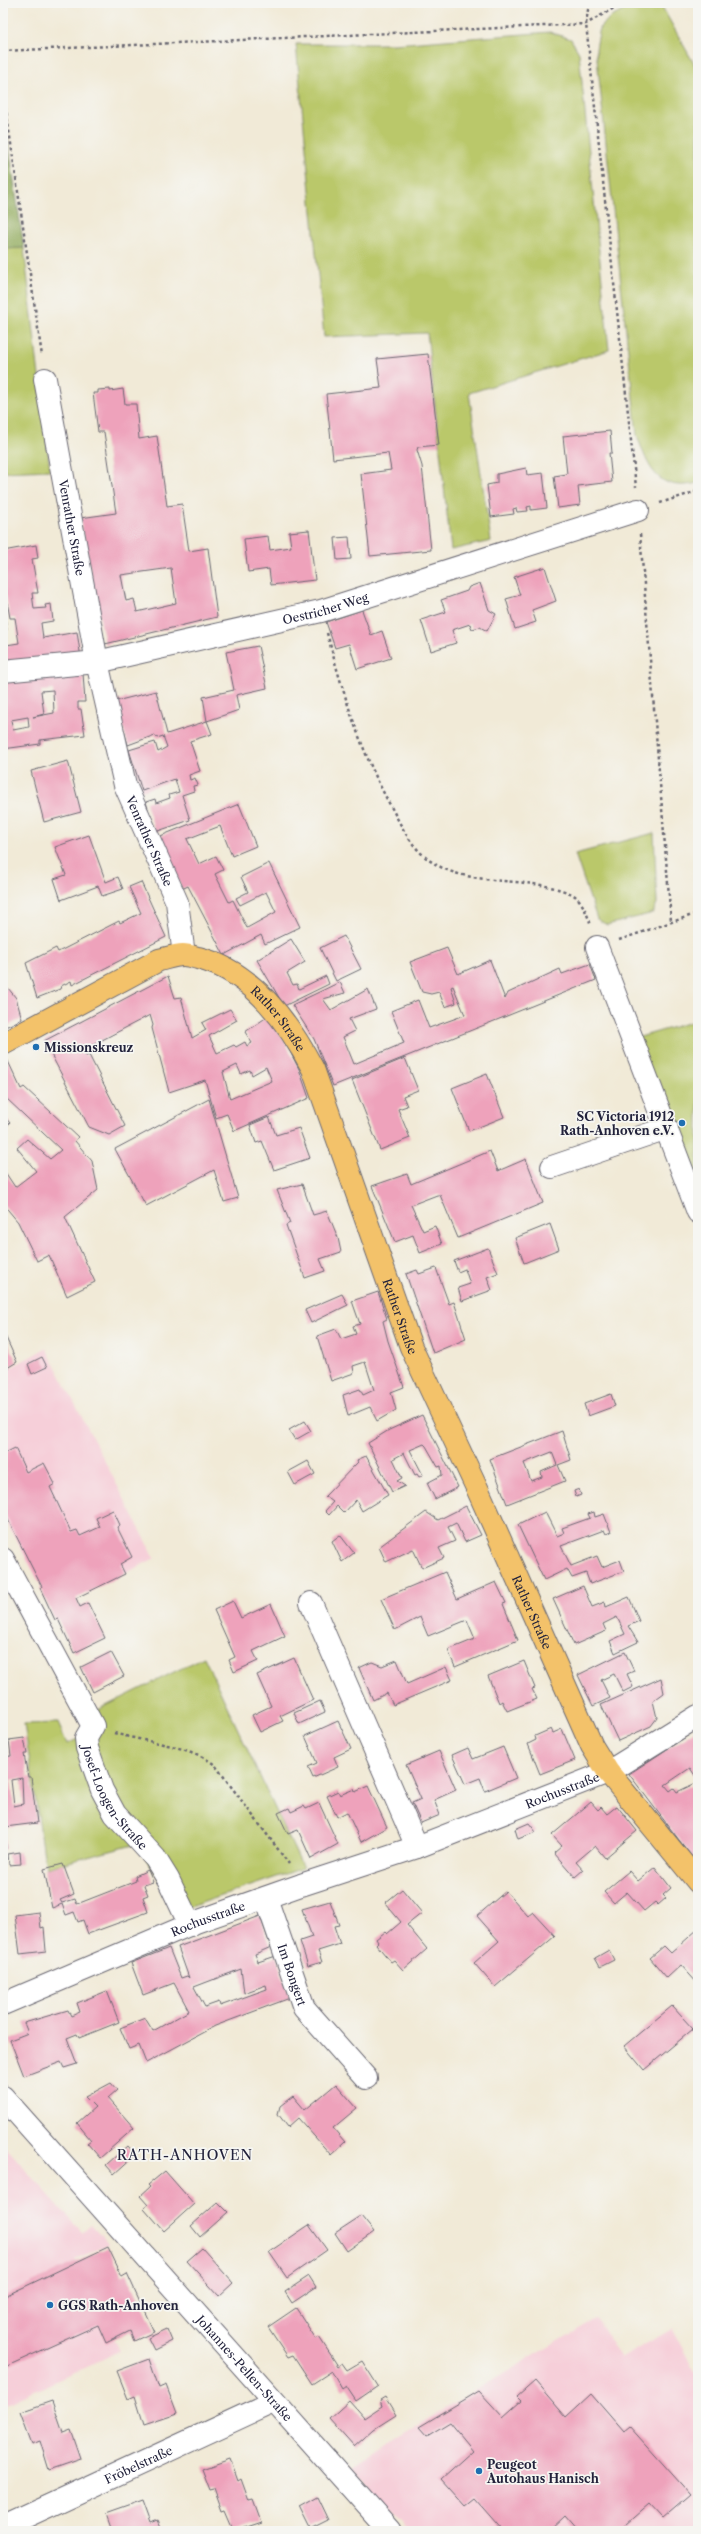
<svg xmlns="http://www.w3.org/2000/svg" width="701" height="2534" font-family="'Libre Caslon Text',serif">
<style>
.built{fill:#f6cfd9}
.green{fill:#bac86b;stroke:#6e7553}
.forest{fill:#93ac5f;stroke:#5a674d}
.building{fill:#eea2bb;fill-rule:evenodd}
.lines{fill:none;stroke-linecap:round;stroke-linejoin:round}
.minor-casing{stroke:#6a6872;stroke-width:24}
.major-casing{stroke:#6a6872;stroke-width:24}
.path{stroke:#6a6872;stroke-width:2.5;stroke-dasharray:3 3;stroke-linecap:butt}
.minor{stroke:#fff;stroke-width:22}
.major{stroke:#f3c26a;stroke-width:22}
.poi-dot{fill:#1f6fb2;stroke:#f6f6f2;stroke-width:1.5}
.labels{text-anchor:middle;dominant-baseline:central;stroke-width:3.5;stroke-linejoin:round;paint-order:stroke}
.street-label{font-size:12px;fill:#22223b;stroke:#f6f6f2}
.poi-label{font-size:12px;font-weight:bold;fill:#22223b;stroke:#f6f6f2;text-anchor:start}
.quarter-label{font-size:14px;letter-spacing:1px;fill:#22223b;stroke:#f6f6f2}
</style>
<rect width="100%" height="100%" fill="#f6f6f2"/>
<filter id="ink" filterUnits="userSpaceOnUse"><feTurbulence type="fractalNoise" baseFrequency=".025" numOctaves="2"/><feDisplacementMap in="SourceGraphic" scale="8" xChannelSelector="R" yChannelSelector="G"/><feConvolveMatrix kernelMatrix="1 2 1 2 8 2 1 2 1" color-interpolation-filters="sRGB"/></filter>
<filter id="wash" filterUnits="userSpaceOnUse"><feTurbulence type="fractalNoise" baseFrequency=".012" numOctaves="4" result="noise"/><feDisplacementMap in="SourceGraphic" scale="16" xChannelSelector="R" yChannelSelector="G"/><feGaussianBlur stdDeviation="0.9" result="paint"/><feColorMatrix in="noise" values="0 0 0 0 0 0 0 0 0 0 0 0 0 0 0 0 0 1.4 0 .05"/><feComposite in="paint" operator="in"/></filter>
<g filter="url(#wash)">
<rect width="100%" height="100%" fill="#f1ead7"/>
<!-- built -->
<path class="built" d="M46,1348L155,1558L76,1599L42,1588L3,1516V1372Z
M3,2144L82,2232L91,2224L109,2244L75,2259L120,2351L3,2406Z
M596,2319L621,2358L672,2329L698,2377V2531H410L350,2465Z"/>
<!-- green -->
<path class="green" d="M639,3H660L698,71V483C657,493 648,467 637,435L596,49L600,27L611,17Z
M550,32L571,39L579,53L609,350L469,393L491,541L451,550L427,333L324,337L296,44H394Z
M24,248L50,470L3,472V249Z
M654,833L657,903L653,913L607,925L597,919L575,854Z
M698,1020V1207L633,1039Z
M204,1657L303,1868L178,1911L137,1844L46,1868L24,1724L58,1723L67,1744L101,1728L94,1712Z"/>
<!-- forest -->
<path class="forest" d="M3,107L24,248L3,249Z"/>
<g id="blocks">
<!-- building -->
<path class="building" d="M428,354L439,445L418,447L417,450L422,466L431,550L370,556L361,474L391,470L388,453L333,459L326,394L381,388L377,359Z
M110,389V391L123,389L125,404H136L139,439L157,436L167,506L182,504L189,551L208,548L217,617L105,644L80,518L116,513L104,432H98L93,393H98V390ZM171,568L176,603L137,612L134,599L126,601L121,575Z
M610,431L612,453H609L612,482L578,486L580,505L558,508L554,476L567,474L563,436Z
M526,468L527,475L543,473L547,508L531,510V506L527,507L528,511L517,512L516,508L513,509L514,514L491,517L487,485L497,483V474Z
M309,530L315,580L271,585L269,569L248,572L244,539L268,536L270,550L291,547L289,532Z
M349,537L351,559L337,560L335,538Z
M36,545L38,558L32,559L38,593H32L34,609L46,608L45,605L51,604L53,621L41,623L43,638L77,632L81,658L3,664V633L6,645L19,643L15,618H10L6,596H3V551Z
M545,567L556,601L532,610L536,622L515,629L506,599L520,595L514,577Z
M480,583L489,610L496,614L487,631L480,627L472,629L470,624L452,630L456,643L431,651L421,620L446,612L441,600L467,591L469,587Z
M362,610L371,635L382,631L391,658L357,669L349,644L335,648L326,622Z
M3,617H5L7,630L3,631Z
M258,646L267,688L236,695L239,710L207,721L203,697L234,690L226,652Z
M83,673L85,702H78V709H81L85,735L40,740V744L3,749V682L15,681L14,679ZM53,690L54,713L33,717L44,714L41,691ZM28,717L29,727L13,730L11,720Z
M156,691L167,734L207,721L212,734L190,741L200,771L189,775L190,780L195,778L198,785L193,786L194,791L182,795L190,820L155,832L146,802L155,799L156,803L170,798L169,795L179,792L175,779L142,791L129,750L155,742L158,752L167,747L163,736L157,738L155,735L128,745L116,701Z
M68,761L81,812L44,822L31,771Z
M239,804L256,846L232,856L220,826L187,839L199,864L216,856L223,870L215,874L229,902L233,900L247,928L276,912L266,892L240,905L236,898L248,892L241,877L269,863L300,927L265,944L261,935L224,955L188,886L182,889L158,837Z
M89,835L106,882L118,877L123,889L102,896L98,886L61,900L54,879L66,875L55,847Z
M141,882L166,937L72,985L71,981L61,986L60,989L37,998L26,963L56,948L58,952L119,921L120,923L141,913L129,887Z
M344,936L361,969L336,981L320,948Z
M291,939L305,962L287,973L293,985L297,984L299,989L326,976L329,984L284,1006L257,960Z
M447,948L458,974L490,960L505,999L508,993L560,969L562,974L590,964L596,980L333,1086L314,1039L292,1005L340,982L345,993L323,999L331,1010L368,989L376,1009L349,1019L355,1031L343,1037L354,1064L404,1043L391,1011L418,1000L429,1028L465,1015L453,986L451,987L456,1003L445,1007L439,992L431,994L422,992L410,962Z
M168,976L175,998L181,997L192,1038L206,1030L202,1023L230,1009L237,1020L209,1036L217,1053L234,1045L236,1047L245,1042L247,1046L252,1043L245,1032L267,1017L284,1040L299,1069L309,1098L234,1131L227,1114L216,1118L205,1080L169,1092L152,1028L153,1025L150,1015L83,1050L86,1056L89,1055L125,1126L109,1135L89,1127L44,1041ZM237,1065L241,1074L250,1070L252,1075L266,1067L272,1081L230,1099L223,1072Z
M8,988L16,998L22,1019L3,1028V990Z
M405,1058L418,1090L403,1096L407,1106L398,1109L410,1138L380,1150L352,1080Z
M7,1059L21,1089L24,1087L78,1137L75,1141L92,1161L98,1190L65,1217L95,1282L67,1296L49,1255L37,1261L18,1222L3,1204V1169L15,1187L36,1171L17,1148L27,1139L50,1159L61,1150L6,1098L3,1100V1061Z
M487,1074L504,1117L469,1131L452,1088Z
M209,1099L238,1198L224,1202L214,1170L146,1206L115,1149Z
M3,1115L10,1123L3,1129Z
M269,1117L276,1135L299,1128L310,1158L274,1170L262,1141L256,1143L250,1125Z
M490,1151L498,1171L526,1159L543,1203L458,1238L440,1195H437L411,1205L423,1231L435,1226L442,1244L420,1253L413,1235L395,1242L372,1186L407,1174L411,1184Z
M302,1184L313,1215L327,1211L338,1238L341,1252L320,1259L325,1271L305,1278L286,1225L290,1223L277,1190Z
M550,1224L559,1249L524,1263L515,1238Z
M488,1248L498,1273L487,1277L492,1290L462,1301L458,1288L470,1284L465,1269L458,1272L454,1261Z
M436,1268L449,1304L454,1302L466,1339L433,1353L406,1274L417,1270L419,1274Z
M378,1292L387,1319L383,1321L388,1341L404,1387L391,1392L396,1410L377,1421L370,1407L348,1416L343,1395L360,1389L363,1395L374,1390L365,1362L353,1366L354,1373L331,1381L317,1336L336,1329L341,1339L356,1334L353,1326L360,1324L352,1301Z
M342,1294L348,1305L311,1323L305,1310Z
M3,1331L17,1362L7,1368L3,1361Z
M42,1357L47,1367L32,1374L28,1364Z
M611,1394L615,1406L588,1416L584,1404Z
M422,1415L458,1487L435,1499L427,1483L442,1475L441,1466L438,1467L426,1446L424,1444L410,1450L423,1475L419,1477L417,1474L415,1475L404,1453L393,1459L402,1478L397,1481L405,1486L392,1492L368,1443L389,1430Z
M305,1421L311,1431L295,1440L289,1430Z
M562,1431L571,1460L558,1465L565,1481L507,1504L490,1459ZM552,1452L557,1465L541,1472L542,1477L531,1481L524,1463Z
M15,1448L26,1472L44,1463L55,1484L50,1487L71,1532L77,1530L80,1536L100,1527L96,1518L113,1510L120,1525L117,1527L132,1557L120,1564L125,1574L76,1598L80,1607L88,1603L105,1638L74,1653L58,1619L55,1620L40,1588L42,1587L3,1510V1454Z
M366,1456L388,1495L362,1511L356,1500L344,1513L337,1506L329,1515L325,1511L333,1502L325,1496L358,1462L357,1460Z
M308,1461L315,1474L295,1485L288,1472Z
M579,1489L581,1495L576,1497L574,1491Z
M466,1506L481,1535L465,1542L456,1523L448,1527L455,1541L439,1548L444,1558L422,1568L413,1549L386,1562L379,1547L426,1512L438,1520Z
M545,1512L557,1536L564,1533L562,1528L590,1518L588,1514L594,1512L595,1517L604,1514L611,1532L606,1534L604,1530L561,1546L571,1566L597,1556L602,1567L620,1560L624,1571L590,1584L586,1573L572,1578L567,1569L544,1580L518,1525Z
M340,1535L354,1553L342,1562L332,1541Z
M445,1572L457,1599L496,1582L506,1603L503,1604L518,1640L455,1667L448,1650L475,1639L467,1620L428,1636L420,1617L395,1630L381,1599Z
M583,1586L592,1607L605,1602L606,1607L629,1597L639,1621L628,1626L638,1642L615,1653L610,1641L625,1634L617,1617L603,1624L606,1631L574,1645L553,1599Z
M233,1601L241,1618L271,1604L285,1636L253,1651L258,1661L234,1672L229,1660L235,1657L214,1610Z
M111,1652L124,1676L93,1692L81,1667Z
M625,1652L634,1671L627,1674L633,1687L623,1692L614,1674L601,1680L610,1698L593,1706L578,1675Z
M294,1658L313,1700L280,1716L283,1721L260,1732L252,1715L271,1706L257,1675Z
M397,1660L407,1684L446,1667L452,1680L393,1705L387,1693L373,1700L359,1668L372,1662L382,1666Z
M524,1661L535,1688L532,1689L537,1699L507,1711L502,1701L499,1703L488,1676Z
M661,1678L664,1693L653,1701L657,1718L651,1726L618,1741L601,1705Z
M320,1701L325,1712L299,1724L294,1713Z
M338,1721L351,1749L334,1757L338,1767L313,1778L308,1767L317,1763L305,1736Z
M551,1729L553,1733L562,1729L575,1760L540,1774L528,1744L536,1740L535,1736Z
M698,1729V1780L690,1768L665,1785L670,1791L674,1788L677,1792L698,1782V1801L696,1803L698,1806V1865L629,1774Z
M24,1738L27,1754H24L28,1777H31L37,1823L5,1827L6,1849H3V1757L11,1756L9,1740ZM22,1778L23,1804L14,1806L11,1780Z
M503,1747L516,1778L485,1791L480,1778L465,1784L452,1755L468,1748L473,1759Z
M439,1751L456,1790L434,1800L440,1815L421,1823L412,1803L421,1799L406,1765Z
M368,1786L387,1827L361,1842L347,1812L337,1817L327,1796L338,1791L340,1795L354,1789L355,1792Z
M591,1802L598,1810L601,1807L607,1814L617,1806L637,1831L605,1858L595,1846L576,1862L583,1870L575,1877L554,1853L562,1846L552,1835Z
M319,1803L338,1844L311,1859L298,1830L288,1834L278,1813L289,1808L291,1812L304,1806L306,1809Z
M529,1823L536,1832L518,1839L515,1829Z
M20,1852L21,1864L9,1865L8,1854Z
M63,1864L74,1894L60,1900L62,1903L75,1899L77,1904L136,1881L135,1876L148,1870L153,1882L144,1885L148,1895L143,1897L148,1912L88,1934L83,1920L78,1922L74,1912L66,1915L62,1904L52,1908L44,1869Z
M655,1867L671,1888L663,1895L666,1898L658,1905L655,1902L644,1911L627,1892L614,1903L604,1892L629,1871L638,1881Z
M402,1889L422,1913L407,1925L427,1949L403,1970L394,1960L391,1962L376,1944L378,1942L376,1939L385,1932L387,1934L401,1922L385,1903Z
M506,1891L528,1916L533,1912L555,1936L495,1987L474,1963L499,1941L477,1916Z
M330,1901L339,1925L334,1926L340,1944L318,1951L322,1962L308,1966L300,1941L312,1937L302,1909Z
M39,1912L41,1928L44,1927L46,1951L20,1954L15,1915Z
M260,1916L271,1947L255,1954L258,1962L276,1956L290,1998L215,2026L146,2063L139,2045L129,2049L120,2028L145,2018L153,2031L189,2011L174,1983L143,1995L131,1963L169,1948L181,1978L187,1976L189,1978L178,1947ZM241,1969L244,1993L266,1985L267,1989L220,2006L219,2002L205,2007L194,1987Z
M698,1929V1984L681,1965L667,1978L650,1958L664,1946L671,1953Z
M609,1950L614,1960L600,1967L595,1958Z
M107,1991L119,2022L79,2038L77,2034L67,2038L77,2064L64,2068L61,2062L24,2076L10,2040L28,2033L24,2023L68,2010L71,2016L80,2012L77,2003Z
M672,2006L693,2029L644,2070L624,2046Z
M111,2083L117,2090L108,2098L134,2128L100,2158L87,2143L91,2140L77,2123L95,2107L85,2097Z
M336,2084L357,2108L333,2128L345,2142L331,2155L298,2118L288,2127L278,2114L280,2106L293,2096L305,2110Z
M127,2146L135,2155L114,2174L106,2165Z
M165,2171L194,2204L164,2231L144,2208L148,2205L140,2196L150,2187L148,2185Z
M218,2202L228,2212L200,2237L191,2226Z
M361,2216L374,2232L347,2251L335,2233Z
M309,2225L327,2250L287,2278L269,2252Z
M108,2247L122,2276L127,2273L154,2332L134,2341L130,2331L106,2343L98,2325L5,2367L3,2297Z
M202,2248L233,2283L219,2296L187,2261Z
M309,2276L316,2287L292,2303L285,2292Z
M296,2308L316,2339L319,2337L338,2366L342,2363L347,2370L362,2361L378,2386L356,2401L346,2386L342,2389L332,2371L312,2384L293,2355L288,2357L268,2327Z
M167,2329L172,2341L154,2350L148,2338Z
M149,2359L159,2388L166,2385L177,2414L144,2425L135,2396L128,2399L117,2371Z
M535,2381L566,2417L591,2394L623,2431L629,2426L690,2494L662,2518L649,2504L618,2531H578L565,2516L549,2531H504L476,2499L466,2507L441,2479L473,2450L450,2422L427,2436L419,2427L479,2391L503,2417L521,2401L517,2397Z
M385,2397L396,2415L374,2429L354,2447L329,2419L349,2401L364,2418L382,2406L380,2400Z
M52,2401L63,2433L71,2430L81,2459L49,2470L40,2441L32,2444L20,2412Z
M230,2459L238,2481L241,2479L249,2501L253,2500L261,2522L234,2531L225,2510L222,2511L214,2489L210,2490L202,2469Z
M317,2497L328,2520L310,2529L299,2507Z
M143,2501L151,2523L158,2520L161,2527L158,2528L159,2531H112L106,2514Z"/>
</g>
</g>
<g filter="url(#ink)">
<use href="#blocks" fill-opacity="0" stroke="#6a6872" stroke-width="1"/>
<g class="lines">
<defs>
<g id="minor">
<path id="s1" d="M45,379L97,662L125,785L177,902L184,955"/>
<path id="s2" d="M3,671L97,662L321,611L638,510"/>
<path d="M597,947L698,1212"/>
<path d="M552,1167L667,1128"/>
<path id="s3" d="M3,1559L93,1726L86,1738L87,1748L102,1790L115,1814L155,1858L168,1879L190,1925"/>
<path d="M311,1603L417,1847"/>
<path id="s4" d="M266,1898L304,2008L366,2078"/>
<path id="s5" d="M3,2004L196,1922L301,1885L417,1847L608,1772L698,1716"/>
<path id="s6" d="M3,2097L390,2531"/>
<path id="s7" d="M3,2527L273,2402"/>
</g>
<g id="major">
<path id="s8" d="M3,1044L159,960C167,958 176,955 183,955C188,955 194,957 198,958C252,971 289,1023 313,1069L411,1347L477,1488L592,1746L608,1772L698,1882"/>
</g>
</defs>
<!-- minor casing -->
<use href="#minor" class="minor-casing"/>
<!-- major casing -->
<use href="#major" class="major-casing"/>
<!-- path -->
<path class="path" d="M589,3L586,24L636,487
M3,51L586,24L623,3
M3,89L42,356
M660,503L698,491
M640,534L671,921
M327,633C343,693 360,749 389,803C399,821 407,840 422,854C458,888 515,876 558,889C564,891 573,893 577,898C583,903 588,917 591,925
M619,940L698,913
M114,1733C147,1743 188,1744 215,1765L289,1864"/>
<!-- minor -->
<use href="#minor" class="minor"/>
<!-- major -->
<use href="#major" class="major"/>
</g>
</g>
<!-- markers -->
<g class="poi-dot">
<circle cx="36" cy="1047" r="4"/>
<circle cx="682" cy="1123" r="4"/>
<circle cx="50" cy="2305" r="4"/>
<circle cx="479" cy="2471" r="4"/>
</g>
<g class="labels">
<!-- street labels -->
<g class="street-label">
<text stroke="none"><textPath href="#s1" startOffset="151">Venrather Straße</textPath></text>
<text stroke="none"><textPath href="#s2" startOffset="329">Oestricher Weg</textPath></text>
<text stroke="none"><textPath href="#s1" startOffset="475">Venrather Straße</textPath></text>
<text stroke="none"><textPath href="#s8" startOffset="320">Rather Straße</textPath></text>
<text stroke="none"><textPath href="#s8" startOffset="644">Rather Straße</textPath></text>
<text stroke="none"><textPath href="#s8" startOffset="968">Rather Straße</textPath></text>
<text stroke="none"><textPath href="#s5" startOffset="599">Rochusstraße</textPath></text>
<text stroke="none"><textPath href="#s3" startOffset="271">Josef-Loogen-Straße</textPath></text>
<text stroke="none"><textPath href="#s5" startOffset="222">Rochusstraße</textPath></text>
<text stroke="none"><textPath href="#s4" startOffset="81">Im Bongert</textPath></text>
<text stroke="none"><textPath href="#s6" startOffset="363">Johannes-Pellen-Straße</textPath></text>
<text stroke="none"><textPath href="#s7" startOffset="149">Fröbelstraße</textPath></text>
</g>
<!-- poi labels -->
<g class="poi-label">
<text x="44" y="1047">Missionskreuz</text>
<text x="674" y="1116" text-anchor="end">SC Victoria 1912<tspan x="674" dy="14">Rath-Anhoven e.V.</tspan></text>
<text x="58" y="2305">GGS Rath-Anhoven</text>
<text x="487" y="2464">Peugeot<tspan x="487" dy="14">Autohaus Hanisch</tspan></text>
</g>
<!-- quarter labels -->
<g class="quarter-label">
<text x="185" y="2155">RATH-ANHOVEN</text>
</g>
</g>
<!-- margin -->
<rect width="701" height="2534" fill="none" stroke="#f6f6f2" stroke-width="16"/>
</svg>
